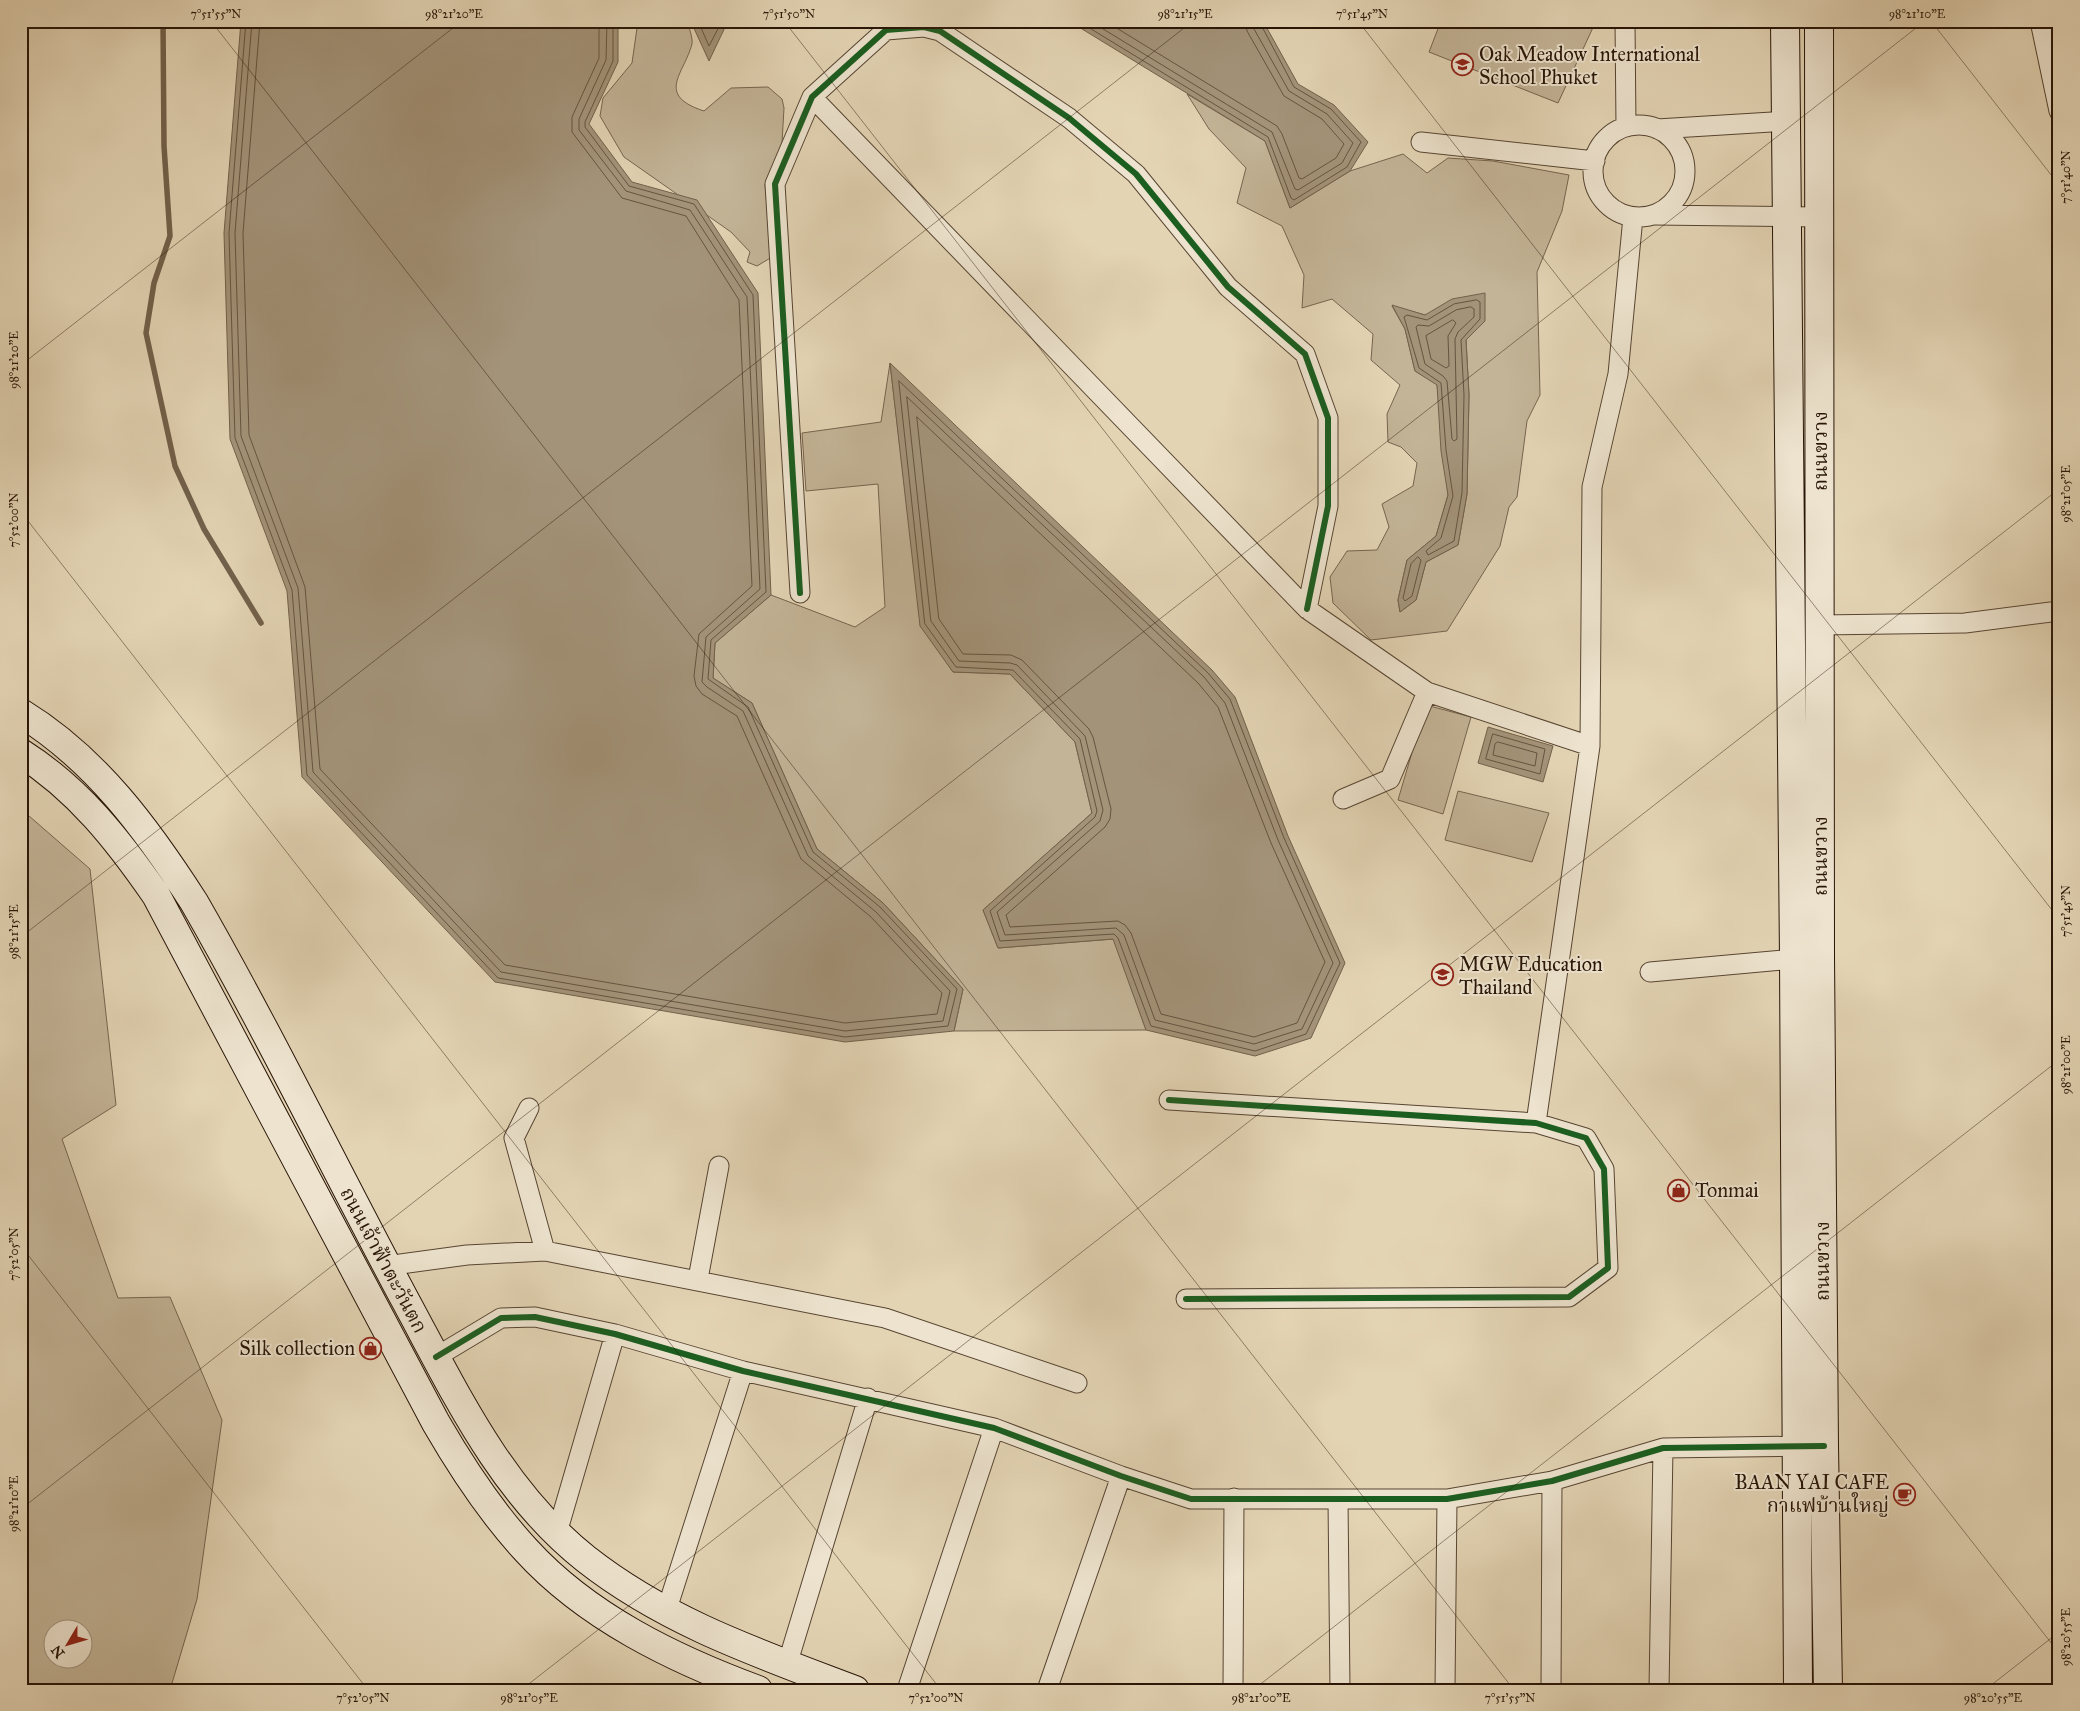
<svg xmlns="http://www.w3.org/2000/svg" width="2080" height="1711" font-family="'IM FELL Great Primer','Noto Serif Thai',serif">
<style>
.green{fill:#c3b497;stroke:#76644f;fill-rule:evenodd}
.water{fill:#a39379;stroke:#72614b}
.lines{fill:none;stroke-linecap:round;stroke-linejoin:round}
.shore{stroke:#665440;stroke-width:1}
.stream{stroke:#72614b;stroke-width:5.5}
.street-casing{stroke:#574532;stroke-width:21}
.secondary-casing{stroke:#281507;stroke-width:30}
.street{stroke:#ede3ce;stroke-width:19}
.secondary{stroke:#ede3ce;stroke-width:28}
.cycleway-casing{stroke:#ede3ce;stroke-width:9}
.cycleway{stroke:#1b5e20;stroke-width:6}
.ticks{fill:none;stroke:#281507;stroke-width:1;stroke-opacity:0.45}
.labels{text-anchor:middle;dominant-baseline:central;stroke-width:4;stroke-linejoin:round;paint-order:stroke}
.poi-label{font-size:20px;fill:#281507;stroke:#ede3ce;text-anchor:start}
.street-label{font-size:20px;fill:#281507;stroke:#ede3ce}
.neatline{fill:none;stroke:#281507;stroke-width:2}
.ticks-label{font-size:12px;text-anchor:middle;fill:#281507}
</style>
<rect width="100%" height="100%" fill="#e3d4b4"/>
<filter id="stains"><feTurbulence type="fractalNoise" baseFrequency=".004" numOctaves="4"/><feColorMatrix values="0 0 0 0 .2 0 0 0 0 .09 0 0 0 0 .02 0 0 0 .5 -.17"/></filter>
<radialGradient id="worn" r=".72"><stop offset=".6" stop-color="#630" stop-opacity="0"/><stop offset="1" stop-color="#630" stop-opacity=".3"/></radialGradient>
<!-- green -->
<path class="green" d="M638,21H687C689,28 693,38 692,44C684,74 655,95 704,111L731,88L768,87L782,99L784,108L782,143L765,185L772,257L757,266L747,262L750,252L731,232L624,157L600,116L603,98L632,63Z
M1441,21H1596L1558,103L1429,52Z
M1187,94L1265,141L1290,208L1350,171L1403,154L1427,173L1448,158L1493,161L1569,175L1562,211L1537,272L1540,395L1527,421L1517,497L1509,507L1500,546L1447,631L1371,640L1333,603L1330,577L1347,551L1377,550L1389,527L1382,504L1413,486L1417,463L1401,447L1388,442L1387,414L1400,385L1371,360L1373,334L1332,299L1302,308L1304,275L1282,226L1237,203L1246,168L1209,129ZM1392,306L1425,315L1485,321L1466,340L1469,395L1467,494L1458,545L1426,562L1416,600L1400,612L1398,600L1407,560L1436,536L1448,495L1437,384L1415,371L1405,329Z
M890,363L921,626L953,672L1010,674L1075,742L1092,813L983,910L998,948L1114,939L1146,1030L954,1031L963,989L883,903L817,849L752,703L713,678L715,643L771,595L855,627L885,607L878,484L806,491L802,433L881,422Z
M1426,705L1471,717L1443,814L1398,800Z
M1458,791L1549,813L1532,862L1445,840Z
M21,809L90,869L116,1105L62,1139L118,1298L170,1297L222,1420L197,1599L170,1690H21ZM82,1628V1658H52V1628Z"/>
<!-- water -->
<path class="water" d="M241,21H618V62L589,124L632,182L697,200L758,293L771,595L715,643L713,678L752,703L817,849L883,903L963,989L954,1031L845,1042L495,982L302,777L287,591L230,439L224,233Z
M693,21H728L709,61L692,24Z
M1069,21H1263L1298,84L1334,105L1368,142L1350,171L1290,208L1265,141Z
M1485,293V321L1466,340L1469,395L1467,494L1458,545L1426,562L1416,600L1400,612L1398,600L1407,560L1436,536L1448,495L1441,451L1437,385L1415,371L1405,329L1392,305L1425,315L1452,299Z
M890,363L1212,670L1235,697L1288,836L1345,963L1311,1038L1255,1056L1146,1030L1113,939L998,948L983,910L1092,813L1075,742L1010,674L953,672L920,626Z
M1488,727L1553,746L1543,782L1478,763Z"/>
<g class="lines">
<!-- shore -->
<path class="shore" d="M246,21L229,233L235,438L292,590L307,775L498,978L845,1037L948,1026L957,989L880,907L813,852L748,707L708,679L711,640L766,592L753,295L694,204L629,186L585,127V122L613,61V21
M252,21L235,233L241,436L298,588L313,772L501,972L845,1031L943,1021L950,991L876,912L808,856L743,711L707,687L702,682L706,637L760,589L747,297L690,210L626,191L579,130V119L606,60L607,21
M260,21L243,233L249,435L305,587L320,769L505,965L845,1023L937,1014L942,993L871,917L801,859L737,716L702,694L696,686L694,676L699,634L752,586L739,300L686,216L622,198L572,132V117L599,58V21
M698,21L709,46L722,21
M1078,21L1268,137L1291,198L1294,200L1347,167L1361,142L1331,109L1294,87L1259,21
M1090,21L1272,132L1295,189L1298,190L1342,163L1353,143L1327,114L1289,91L1254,29L1253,21
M1105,21L1277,126L1282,134L1299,178L1302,179L1336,158L1344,144L1322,119L1284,96L1247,31L1245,21
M1477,300L1480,302V319L1461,340L1464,395L1462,493L1454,541L1428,555L1426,551L1441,538L1453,496L1446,450L1441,383L1419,368L1404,317L1407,315L1427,320L1454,304Z
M1471,307L1474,309V317L1458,332L1455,339L1457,439L1454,441L1452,439L1447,381L1443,376L1425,364L1416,327L1418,325L1429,326L1456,310Z
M1453,320L1456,323L1448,336L1449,366L1446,368L1431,359L1426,336Z
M899,381L1208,673L1230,699L1284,838L1340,963L1306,1034L1255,1051L1151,1026L1118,938L1114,934L1000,941L990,911L1095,817L1097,811L1080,739L1013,670L956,667L925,624Z
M907,397L1204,677L1225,703L1278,840L1333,963L1302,1029L1254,1044L1155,1020L1124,935L1116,928L1005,935L997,912L1100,821L1103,810L1085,736L1017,665L1010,663L959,661L931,621Z
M917,417L1198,683L1218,707L1271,843L1325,962L1297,1023L1254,1037L1161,1014L1131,933L1125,925L1118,921L1010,927L1006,915L1105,827L1110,819L1111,809L1093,737L1089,729L1022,660L1011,655L963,654L939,619Z
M1418,557L1421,560L1412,596L1405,601L1403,598L1411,564Z
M1493,734L1545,749L1540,774L1486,759Z
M1498,742L1537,753L1535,766L1493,755L1495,744Z"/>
<!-- stream -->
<path class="stream" d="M163,21L164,146L170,236L154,283L146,333L175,466L204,529L261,623"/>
<defs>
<path id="street" d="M1625,21L1626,127
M2040,21L2059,111
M812,97L1307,609L1427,692L1590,746
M1593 171a46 46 0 1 1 92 0a46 46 0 1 1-92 0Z
M1657,129L1787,121
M1421,142L1595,161
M1655,215L1819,217
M800,593L775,184L812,97L886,30L924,27L940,31L1069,118L1136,174L1228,287L1305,354L1328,418V506L1307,609
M1820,625L1965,623L2059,611
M1343,799L1390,779L1427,692
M1650,972L1794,959
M1169,1100L1536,1123L1586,1138L1604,1169L1608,1268L1569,1297L1186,1299
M529,1108L514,1138L545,1251
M1536,1123L1590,746L1592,487L1618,374L1633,217
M386,1266L467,1255L545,1251L885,1318L1077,1383
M698,1279L719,1166
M436,1357L501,1318L535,1317L615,1334L743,1371L994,1428L1121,1476L1191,1499H1447L1552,1481L1663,1448L1807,1446
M1338,1499L1340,1690
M557,1533L615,1334
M666,1612L743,1371
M787,1665L868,1398
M907,1690L994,1428
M1047,1690L1121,1476
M1233,1690L1234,1498
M1445,1690L1447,1499
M1551,1690L1552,1481
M1659,1690L1663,1448"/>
<path id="secondary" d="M1785,21L1794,959L1798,1690
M1819,21L1820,956L1824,1446L1828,1690
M21,713C96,759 147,829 194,902C268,1031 333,1165 403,1296C454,1390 500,1491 586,1559C666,1622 760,1654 855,1690
M21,753C78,789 118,840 156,895L436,1423C462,1468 490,1511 526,1550C587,1617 674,1659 758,1690"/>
</defs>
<!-- street casing -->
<use href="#street" class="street-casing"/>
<!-- secondary casing -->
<use href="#secondary" class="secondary-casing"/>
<!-- street -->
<use href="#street" class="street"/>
<!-- secondary -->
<use href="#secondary" class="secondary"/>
<defs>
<path id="cycleway" d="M800,593L775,184L812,97L886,30L924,27L940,31L1069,118L1136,174L1228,287L1305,354L1328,418V506L1307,609
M1169,1100L1536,1123L1586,1138L1604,1169L1608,1268L1569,1297L1186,1299
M436,1357L501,1318L535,1317L615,1334L743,1371L994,1428L1121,1476L1191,1499H1447L1552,1481L1663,1448L1824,1446"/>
</defs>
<!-- cycleway casing -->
<use href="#cycleway" class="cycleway-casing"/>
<!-- cycleway -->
<use href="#cycleway" class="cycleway"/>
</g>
<!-- ticks -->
<path class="ticks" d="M211,21L1514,1690M784,21L2059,1653M1358,21L2059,919M1931,21L2059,185M21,365L462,21M21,512L941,1690M21,937L1193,21M21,1246L368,1690M21,1509L1925,21M521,1690L2059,489M1253,1690L2059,1060M1985,1690L2059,1632"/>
<!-- icons -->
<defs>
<symbol id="school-ring" viewBox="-11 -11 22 22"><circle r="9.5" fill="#ede3ce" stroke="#8f2418" stroke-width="1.5"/><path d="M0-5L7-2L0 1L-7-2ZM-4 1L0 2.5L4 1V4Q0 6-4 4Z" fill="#8f2418"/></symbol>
<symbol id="shop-ring" viewBox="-11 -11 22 22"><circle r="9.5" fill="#ede3ce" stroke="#8f2418" stroke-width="1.5"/><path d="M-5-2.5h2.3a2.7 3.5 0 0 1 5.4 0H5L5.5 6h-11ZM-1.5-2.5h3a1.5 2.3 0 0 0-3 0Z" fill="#8f2418"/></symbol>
<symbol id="cafe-ring" viewBox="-11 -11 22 22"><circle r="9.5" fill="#ede3ce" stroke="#8f2418" stroke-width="1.5"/><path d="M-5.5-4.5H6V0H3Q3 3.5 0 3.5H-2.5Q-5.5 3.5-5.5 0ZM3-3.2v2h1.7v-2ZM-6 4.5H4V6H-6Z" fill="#8f2418"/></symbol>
</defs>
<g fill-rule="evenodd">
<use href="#school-ring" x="1450" y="52" width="25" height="25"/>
<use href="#school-ring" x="1430" y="962" width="25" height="25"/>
<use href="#shop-ring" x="1666" y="1178" width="25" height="25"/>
<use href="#shop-ring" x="358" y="1336" width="25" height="25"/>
<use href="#cafe-ring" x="1892" y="1482" width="25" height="25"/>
</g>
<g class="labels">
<!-- poi labels -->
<g class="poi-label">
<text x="1479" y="54">Oak Meadow International<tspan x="1479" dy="23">School Phuket</tspan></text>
<text x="1459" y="964">MGW Education<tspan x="1459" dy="23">Thailand</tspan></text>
<text x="1695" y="1190">Tonmai</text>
<text x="355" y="1348" text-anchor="end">Silk collection</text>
<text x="1889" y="1482" text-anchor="end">BAAN YAI CAFE<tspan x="1889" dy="23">กาแฟบ้านใหญ่</tspan></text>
</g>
<!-- street labels -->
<g class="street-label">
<text transform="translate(1820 451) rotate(-90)">ถนนขวาง</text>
<text transform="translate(1820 856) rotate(-90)">ถนนขวาง</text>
<text transform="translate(384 1260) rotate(62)">ถนนเจ้าฟ้าตะวันตก</text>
<text transform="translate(1822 1261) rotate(-90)">ถนนขวาง</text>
</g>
</g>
<!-- margin -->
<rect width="2080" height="1711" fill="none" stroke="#e3d4b4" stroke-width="55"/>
<!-- north arrow -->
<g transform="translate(68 1644) rotate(232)"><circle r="24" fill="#ede3ce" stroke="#9e917e"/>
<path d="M0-4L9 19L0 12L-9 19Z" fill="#8f2418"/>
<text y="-8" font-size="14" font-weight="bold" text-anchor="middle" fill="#281507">N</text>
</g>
<rect x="28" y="28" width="2024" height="1656" class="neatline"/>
<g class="ticks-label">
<text x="216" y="18">7°51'55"N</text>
<text x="454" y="18">98°21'20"E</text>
<text x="789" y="18">7°51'50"N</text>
<text x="1185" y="18">98°21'15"E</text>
<text x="1362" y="18">7°51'45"N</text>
<text x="1917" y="18">98°21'10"E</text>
<text transform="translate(2066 177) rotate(-90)" y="4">7°51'40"N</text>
<text transform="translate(14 360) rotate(-90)" y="4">98°21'20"E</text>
<text transform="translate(2066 494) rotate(-90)" y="4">98°21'05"E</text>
<text transform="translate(14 520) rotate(-90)" y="4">7°52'00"N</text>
<text transform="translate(2066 911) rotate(-90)" y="4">7°51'45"N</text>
<text transform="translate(14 932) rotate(-90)" y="4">98°21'15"E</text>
<text transform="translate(2066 1065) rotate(-90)" y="4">98°21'00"E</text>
<text transform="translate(14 1254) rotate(-90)" y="4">7°52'05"N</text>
<text transform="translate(14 1504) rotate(-90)" y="4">98°21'10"E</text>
<text transform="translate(2066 1637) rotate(-90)" y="4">98°20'55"E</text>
<text x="363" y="1702">7°52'05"N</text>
<text x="529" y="1702">98°21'05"E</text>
<text x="936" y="1702">7°52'00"N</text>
<text x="1261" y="1702">98°21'00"E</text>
<text x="1510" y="1702">7°51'55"N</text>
<text x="1993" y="1702">98°20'55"E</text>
</g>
<rect width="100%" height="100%" filter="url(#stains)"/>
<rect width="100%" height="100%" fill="url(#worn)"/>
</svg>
